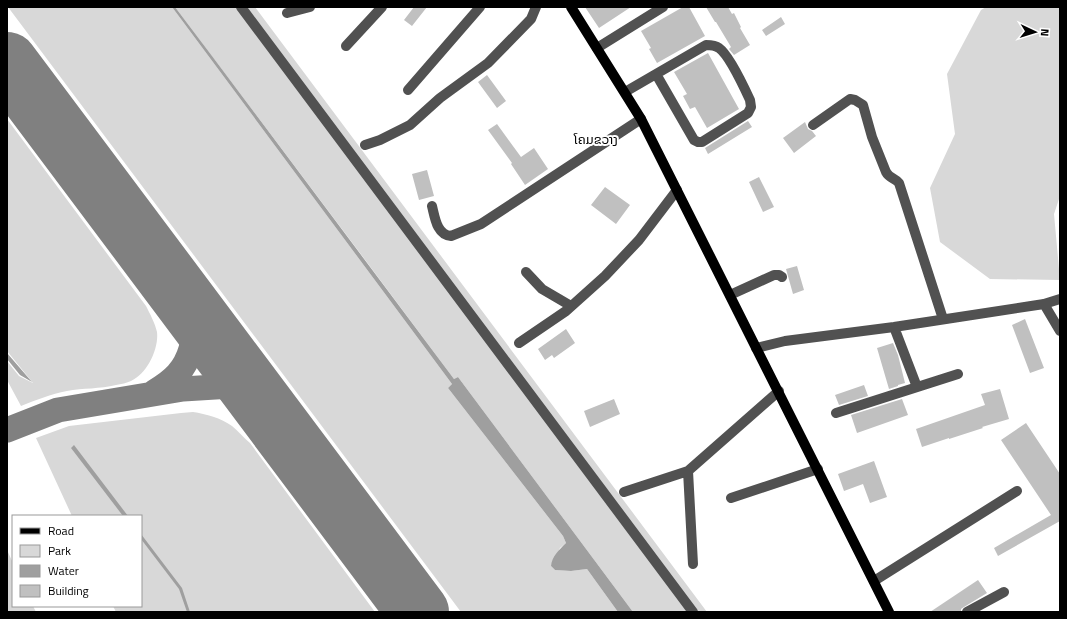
<svg xmlns="http://www.w3.org/2000/svg" width="1067" height="619" font-family="'Titillium Web','Noto Sans Lao',sans-serif">
<style>
.green{fill:#d8d8d8}
.water{fill:#9f9f9f}
.lines{fill:none;stroke-linecap:round;stroke-linejoin:round}
.taxiway{stroke:#808080;stroke-width:25}
.runway{stroke:#808080;stroke-width:62}
.building{fill:#c0c0c0}
.minor{stroke:#515151;stroke-width:10}
.major{stroke:#000;stroke-width:10}
.labels{text-anchor:middle;dominant-baseline:central;stroke-width:4;stroke-linejoin:round;paint-order:stroke}
.quarter-label{font-size:13px;fill:#000;stroke:#fff}
</style>
<rect width="100%" height="100%" fill="#fff"/>
<!-- green -->
<path class="green" d="M8,7H172L452,384L448,388L563,536L566,543L560,548L551,566L555,570L571,571L587,569L618,612H461Z
M175,7H255L707,612H633L458,377L454,379L363,257Z
M986,7H1060V58L1059,59L1060,61V196L1054,214L1060,280L990,279L940,242L930,188L955,134L947,74L981,10Z
M7,119L146,306C150,314 155,323 157,332C159,349 147,374 131,381C127,383 121,384 116,385C100,389 83,388 67,391C51,394 36,400 21,406L7,380V361L19,376L33,383L7,351Z
M193,412C206,414 221,418 232,426C238,431 244,438 250,443L375,612H116L113,606H141V516H72L36,438L69,426L181,413Z
M7,550L13,563V606H33L36,612H7Z"/>
<!-- water -->
<path class="water" d="M172,7H175L212,56L454,379L458,377L633,612H618L587,569L571,571L555,570L551,566C552,556 559,550 566,543L563,536L448,388L452,384Z
M7,353L32,382L20,375L7,359Z
M74,445L128,516H123L71,448Z
M141,534L182,588L190,612H187L179,589L141,539Z"/>
<g class="lines">
<!-- taxiway -->
<path class="taxiway" d="M154,392C173,381 185,370 191,349C193,342 194,335 194,327C194,321 192,315 191,309
M7,430L58,410L183,389L248,385"/>
<!-- runway -->
<path class="runway" d="M7,63L418,612"/>
</g>
<!-- building -->
<path class="building" d="M414,7H427L412,26L404,20Z
M585,7H631L599,28Z
M683,7H689L705,36L657,63L649,49L651,48L641,31Z
M706,7H728L732,14L734,13L741,27L740,28L750,45L734,55L729,49L731,47L716,22H715Z
M781,17L785,24L766,36L762,30Z
M708,53L739,109L707,128L695,107L690,109L683,96L687,94L674,72Z
M487,75L506,101L497,108L478,82Z
M748,121L752,127L708,154L705,148Z
M805,122L808,129L812,131L816,136L794,153L783,138Z
M497,124L521,157L534,148L548,169L525,185L511,164L512,163L488,130Z
M427,170L434,196L419,200L412,174Z
M759,177L774,207L763,212L749,182Z
M605,187L630,205L616,224L591,205Z
M797,266L804,290L793,294L786,269Z
M1025,319L1044,368L1030,373L1012,325Z
M566,329L575,343L554,358L552,355L545,360L538,349Z
M893,343L898,355L905,383L898,385V386L889,389L877,348Z
M864,385L868,396L839,405L835,395Z
M1000,389L1009,419L982,427L983,428L949,439V438L922,447L916,429L985,405L981,394Z
M614,399L620,414L590,427L584,411Z
M902,399L908,415L857,433L851,415Z
M1026,423L1060,474V521L998,556L994,548L1051,515L1001,440Z
M874,461L887,497L870,503L863,484L844,491L838,474Z
M978,580L987,593L964,607L961,609V612H930Z"/>
<g class="lines">
<!-- minor -->
<path class="minor" d="M241,7C393,208 542,411 693,612
M287,13L310,7
M346,46L382,7
M597,48L663,7
M408,90L480,7
M625,92L706,45C711,45 715,45 719,48C729,55 744,87 750,100L751,107L748,113L702,142H698L694,140L656,74
M813,125L850,99L855,100L863,105L872,137L886,172C889,178 895,178 899,183L943,319
M365,145L380,140L410,125L440,98L488,63L531,19L536,7
M432,206C435,218 437,235 451,236L481,224L641,119
M526,272L542,289L571,306
M730,295L774,275H779L782,277
M1044,304L1060,331
M894,327L917,387
M519,343L566,311L605,276L639,240L677,190
M756,348L785,341L894,327L1044,304L1060,299
M836,413L958,374
M688,471L779,391
M624,492L688,471L693,564
M731,498L818,469
M874,581L1017,491
M967,612L1004,592"/>
<!-- major -->
<path class="major" d="M571,7L641,119L889,612"/>
</g>
<g class="labels">
<!-- quarter labels -->
<g class="quarter-label">
<text x="596" y="139">ໂຄມຂວາງ</text>
</g>
</g>
<!-- border -->
<rect width="1067" height="619" fill="none" stroke="#000000" stroke-width="16"/>
<!-- legend -->
<rect x="12" y="515" width="130" height="92" fill="#ffffff" stroke="#999999"/>
<rect x="20" y="528" width="20" height="6" fill="#000000" stroke="#999999"/>
<text x="48" y="535" font-size="12" fill="#000000">Road</text>
<rect x="20" y="545" width="20" height="12" fill="#d8d8d8" stroke="#999999"/>
<text x="48" y="555" font-size="12" fill="#000000">Park</text>
<rect x="20" y="565" width="20" height="12" fill="#9f9f9f" stroke="#999999"/>
<text x="48" y="575" font-size="12" fill="#000000">Water</text>
<rect x="20" y="585" width="20" height="12" fill="#c0c0c0" stroke="#999999"/>
<text x="48" y="595" font-size="12" fill="#000000">Building</text>
<!-- north arrow -->
<g transform="translate(1035 32) rotate(94)" stroke="#ffffff" stroke-width="3" paint-order="stroke">
<path d="M0-3L7 15L0 10L-7 15Z" fill="#000000"/>
<text y="-6" font-size="11" font-weight="bold" text-anchor="middle" fill="#000000">N</text>
</g>
</svg>
